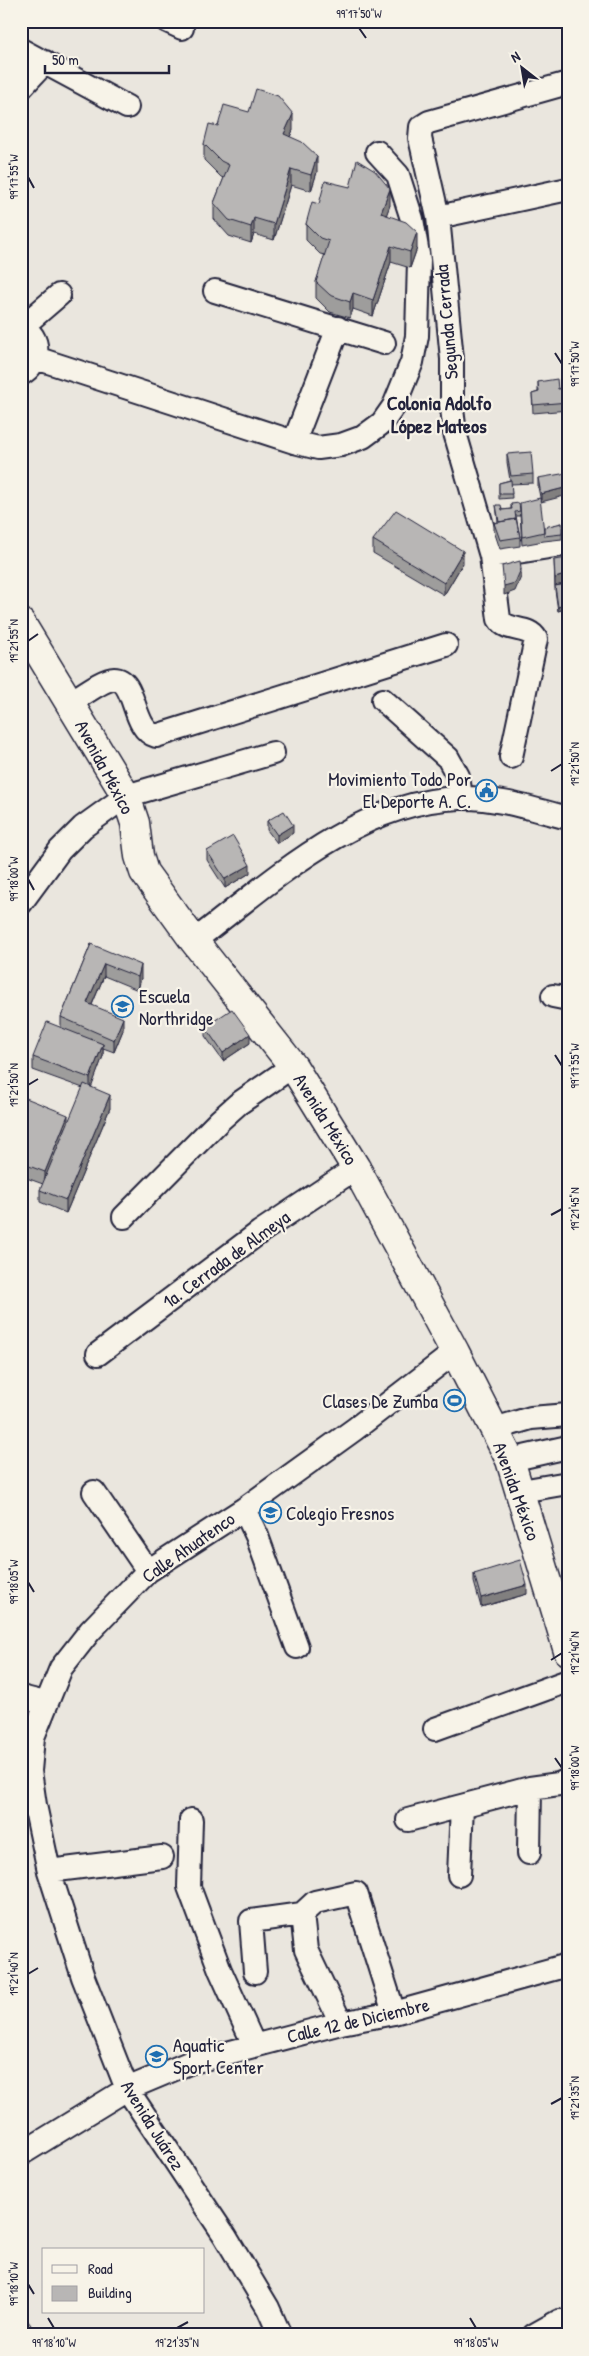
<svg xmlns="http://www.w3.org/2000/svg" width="589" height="2356" font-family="'Patrick Hand',sans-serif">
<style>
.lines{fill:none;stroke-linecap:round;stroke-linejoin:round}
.minor-casing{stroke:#22223b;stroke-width:26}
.major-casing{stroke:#22223b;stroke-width:31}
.minor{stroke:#f7f3e8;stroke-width:22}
.major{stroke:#f7f3e8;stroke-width:28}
.wall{fill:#9e9d9c;stroke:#22223b}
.shaded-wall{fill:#817f7f;stroke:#22223b}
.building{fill:#b8b6b5;stroke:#22223b}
.ticks{fill:none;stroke:#22223b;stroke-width:2}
.labels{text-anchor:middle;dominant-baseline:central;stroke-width:4.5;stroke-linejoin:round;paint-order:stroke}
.street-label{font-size:19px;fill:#22223b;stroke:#f7f3e8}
.poi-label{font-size:19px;fill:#22223b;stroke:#f7f3e8;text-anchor:start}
.neighbourhood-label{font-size:20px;font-weight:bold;fill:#22223b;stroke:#f7f3e8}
.neatline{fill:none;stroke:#22223b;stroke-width:2}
.ticks-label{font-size:12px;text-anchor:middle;fill:#22223b}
</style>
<rect width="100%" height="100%" fill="#eae6de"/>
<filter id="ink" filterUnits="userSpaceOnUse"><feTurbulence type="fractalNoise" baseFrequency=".02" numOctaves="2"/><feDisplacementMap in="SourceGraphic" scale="10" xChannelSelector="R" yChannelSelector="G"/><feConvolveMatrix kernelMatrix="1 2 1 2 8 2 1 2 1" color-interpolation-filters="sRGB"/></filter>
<g filter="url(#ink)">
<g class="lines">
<defs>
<path id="minor" d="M167,21L182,28
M21,50L127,107
M21,88L45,62
M438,217L568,189
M215,291L384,343
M21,326C42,337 41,363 21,374
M23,326L59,295
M36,358L294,442L318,448L341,445L363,437L382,423L394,406L412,362L417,336L419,260L412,219L398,175L377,152
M294,442L338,328
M491,556L568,544
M383,700L448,758L458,776L461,797
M69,703C80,697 103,679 114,679C137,679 131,729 156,736L446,645
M511,757L536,639C529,625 507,633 499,619L491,556L455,433L452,409V359L438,217L420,138L421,127L429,122L568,83
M21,903L60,850L83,827L126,796L273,753
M194,941C271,882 357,801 460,798C496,797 533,809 568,818
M553,996L568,999
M124,1217L220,1120L238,1104L293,1066
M98,1354L260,1232L356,1168
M494,1429L531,1418L568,1415
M510,1460L568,1447
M521,1491L568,1483
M94,1492L148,1571
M244,1509L257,1536L297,1647
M21,1697L45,1703
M435,1729L568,1681
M191,1820L189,1887L220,1970L254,2045
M408,1820L530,1788L559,1784L568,1780
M529,1853L530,1788
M49,1871L162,1857
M459,1875L462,1806
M255,1972L251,1921L302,1914
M341,2023L306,1950L302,1914L315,1902L356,1893L394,2013
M21,2154L127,2089L189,2063L341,2023L394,2013L568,1965
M280,2335L268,2308L225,2236L127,2089L83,1977L49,1871L35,1805L30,1771L33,1737L61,1668L90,1631L148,1571L244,1509L355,1429L455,1352
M534,2335L559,2321H568"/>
<path id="major" d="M21,623L126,796L135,823L139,856L144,872L194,941L293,1066L356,1168L455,1352L510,1460L568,1651"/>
</defs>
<!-- minor casing -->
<use href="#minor" class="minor-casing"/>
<!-- major casing -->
<use href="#major" class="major-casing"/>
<!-- minor -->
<use href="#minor" class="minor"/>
<!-- major -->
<use href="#major" class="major"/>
</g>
<!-- wall -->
<path class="wall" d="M218,126L293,130L290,137L317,172L311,191L291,185L274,240L254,234L251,243L229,236L214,219V203L224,178L221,177L204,160V144Z
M319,204L390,205L386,215L417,248L410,268L391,262L373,316L353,309L350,318L330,312L316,298V282L325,255L320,254L306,240V224Z
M538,382L558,389L568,388V410L533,413L532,394L538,392Z
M507,454L533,474V483L511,484L512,498L499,499V483L510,480L507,462Z
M538,478L568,481L541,502L538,487Z
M511,504L544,528L562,523V539L544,541L522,545L520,514V516H516L520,537V546L500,549L494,531V523L498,522L496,505L502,510L511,509Z
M373,540L463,563L444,595L373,553Z
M554,560L563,584L568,608L558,611L555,590V586Z
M267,821L293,833L277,843L267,830Z
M207,851L250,873L225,888L207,860Z
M91,944L141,978L138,990L104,976L92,1005L123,1030L114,1052L103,1048V1056L91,1087L110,1108L66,1213L40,1202V1190L43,1184L21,1176V1096L68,1124L83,1088L33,1070V1057L61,1027V1017Z
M205,1027L250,1043L223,1061L205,1036Z
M474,1574L527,1594L481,1607L474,1582Z"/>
<!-- shaded-wall -->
<path class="shaded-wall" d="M475,21H483L475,26Z
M293,114V130L284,150V134Z
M317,156V172L311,191V175Z
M291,169V185L274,240V224Z
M390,189V205L381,230V213Z
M254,218V234L251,243V227Z
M417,232V248L410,268V252Z
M391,246V262L373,316V300Z
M353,293V309L350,318V302Z
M568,487V495L541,502V494Z
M463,551V563L444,595V583Z
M521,569V577L515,591L504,595V586Z
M568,574V583L555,586V578Z
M568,603V608L558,611V607Z
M293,825V833L277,843V835Z
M250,865V873L225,888V879Z
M104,964V976L87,1016V1003Z
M141,965V978L138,990V977Z
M123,1018V1030L114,1052V1040Z
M250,1034V1043L223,1061V1053Z
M103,1044V1056L90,1091V1078Z
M110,1095V1108L66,1213V1200Z
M68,1115V1127L45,1185V1172Z
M527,1585V1594L481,1607V1598Z"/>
<!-- building -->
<path class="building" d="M256,89L278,96L293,114L284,134L302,142L317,156L311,175L291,169L274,224L254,218L251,227L229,220L214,203L229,165L221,161L204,144L209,124L218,126L224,105L249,112Z
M357,160L375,171L390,189L381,213L406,222L417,232L410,252L391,246L373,300L353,293L350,302L330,295L316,282L329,241L320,238L306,224L312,202L319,204L325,181L350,187Z
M557,379L558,389L568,388V402L533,405L532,394L539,392L538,382Z
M531,452L533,474L511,476L507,454Z
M567,473L568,487L541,494L538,478Z
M511,480L512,494H499V483Z
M540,498L544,532L522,537L520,503Z
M519,503L520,511L515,512L516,519L499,522L496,505H501L502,510L512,509L511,504Z
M396,510L463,551L444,583L373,540Z
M516,519L520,537L500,540L494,523Z
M562,523V534L544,536V527Z
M568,558V574L555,578L554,560Z
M520,561L521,569L515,583L504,586L502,566Z
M567,584L568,603L558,607L555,586Z
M284,811L293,825L277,835L267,821Z
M233,836L250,865L225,879L207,851Z
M91,944L141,965L138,977L104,964L87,1003L123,1018L114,1040L61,1017Z
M232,1009L250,1034L223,1053L205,1027Z
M47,1022L103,1044L90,1078L33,1057Z
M84,1084L110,1095L66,1200L40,1190Z
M21,1096L68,1115L45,1172L21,1163Z
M520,1560L527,1585L481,1598L474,1574Z
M23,2314L38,2335H21V2315Z"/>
</g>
<!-- ticks -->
<path class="ticks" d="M359,28L366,38M28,177L34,188M555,353L562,364M28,641L38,634M551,771L562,764M28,879L34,890M555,1055L562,1066M28,1085L38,1079M551,1215L562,1209M28,1582L34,1592M551,1660L562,1653M555,1758L562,1768M28,1974L38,1968M551,2104L562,2098M28,2284L34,2294M48,2318L54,2328M470,2318L476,2328M177,2328L188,2322"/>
<!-- icons -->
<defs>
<symbol id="civic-ring" viewBox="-11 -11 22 22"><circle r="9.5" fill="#f7f3e8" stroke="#1f6fb2" stroke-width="1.5"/><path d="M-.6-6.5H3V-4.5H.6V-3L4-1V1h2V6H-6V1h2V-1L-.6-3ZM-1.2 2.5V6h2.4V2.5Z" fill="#1f6fb2"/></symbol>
<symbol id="school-ring" viewBox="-11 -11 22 22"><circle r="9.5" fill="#f7f3e8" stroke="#1f6fb2" stroke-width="1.5"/><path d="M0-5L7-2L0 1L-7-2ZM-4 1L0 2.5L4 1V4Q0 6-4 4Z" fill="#1f6fb2"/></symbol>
<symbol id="stadium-ring" viewBox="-11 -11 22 22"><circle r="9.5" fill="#f7f3e8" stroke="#1f6fb2" stroke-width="1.5"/><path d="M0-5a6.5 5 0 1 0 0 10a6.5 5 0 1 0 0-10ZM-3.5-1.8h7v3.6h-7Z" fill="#1f6fb2"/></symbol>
</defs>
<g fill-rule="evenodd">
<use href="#civic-ring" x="474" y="778" width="25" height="25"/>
<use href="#school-ring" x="110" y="994" width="25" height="25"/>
<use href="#stadium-ring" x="442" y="1388" width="25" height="25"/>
<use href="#school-ring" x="258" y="1500" width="25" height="25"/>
<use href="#school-ring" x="144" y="2044" width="25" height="25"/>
</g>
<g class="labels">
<!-- street labels -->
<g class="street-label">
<text transform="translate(446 322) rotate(-95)">Segunda Cerrada</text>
<text transform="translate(105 767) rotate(62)">Avenida México</text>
<text transform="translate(326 1119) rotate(58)">Avenida México</text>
<text transform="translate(226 1259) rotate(-36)">1a. Cerrada de Almeya</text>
<text transform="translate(517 1491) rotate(70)">Avenida México</text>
<text transform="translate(188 1547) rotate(-35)">Calle Ahuatenco</text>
<text transform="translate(358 2020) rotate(-13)">Calle 12 de Diciembre</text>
<text transform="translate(153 2125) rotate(58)">Avenida Juárez</text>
</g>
<!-- poi labels -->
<g class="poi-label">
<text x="471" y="779" text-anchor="end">Movimiento Todo Por<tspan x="471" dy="22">El Deporte A. C.</tspan></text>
<text x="139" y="996">Escuela<tspan x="139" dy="22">Northridge</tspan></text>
<text x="438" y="1401" text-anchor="end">Clases De Zumba</text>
<text x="286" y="1513">Colegio Fresnos</text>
<text x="173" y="2045">Aquatic<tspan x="173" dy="22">Sport Center</tspan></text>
</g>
<!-- neighbourhood labels -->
<g class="neighbourhood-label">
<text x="439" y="402">Colonia Adolfo<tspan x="439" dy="23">López Mateos</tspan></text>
</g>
</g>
<!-- margin -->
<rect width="589" height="2356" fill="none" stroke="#f7f3e8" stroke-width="55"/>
<!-- legend -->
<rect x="42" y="2248" width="162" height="65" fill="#f7f3e8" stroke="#a29fa3"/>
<rect x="52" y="2265" width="25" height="8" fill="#f7f3e8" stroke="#a29fa3"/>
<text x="88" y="2274" font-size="15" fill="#22223b">Road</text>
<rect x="52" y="2286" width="25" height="15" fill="#b8b6b5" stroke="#a29fa3"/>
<text x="88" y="2298" font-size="15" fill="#22223b">Building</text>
<!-- north arrow -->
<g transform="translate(522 68) rotate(329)" stroke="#f7f3e8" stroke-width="4" paint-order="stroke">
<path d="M0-4L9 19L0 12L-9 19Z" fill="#22223b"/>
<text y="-8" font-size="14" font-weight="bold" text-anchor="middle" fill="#22223b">N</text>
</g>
<!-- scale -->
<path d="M45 65v8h124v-8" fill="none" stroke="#22223b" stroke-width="2.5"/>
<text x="52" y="65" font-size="15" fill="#22223b" stroke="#f7f3e8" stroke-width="4" paint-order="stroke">50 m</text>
<rect x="28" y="28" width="534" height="2300" class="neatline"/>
<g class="ticks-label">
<text x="359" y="18">99°17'50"W</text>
<text transform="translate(14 177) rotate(-90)" y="4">99°17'55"W</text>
<text transform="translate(575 364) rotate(-90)" y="4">99°17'50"W</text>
<text transform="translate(14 641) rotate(-90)" y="4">19°21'55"N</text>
<text transform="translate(575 764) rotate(-90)" y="4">19°21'50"N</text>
<text transform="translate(14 879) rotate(-90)" y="4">99°18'00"W</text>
<text transform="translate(575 1066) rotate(-90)" y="4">99°17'55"W</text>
<text transform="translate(14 1085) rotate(-90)" y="4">19°21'50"N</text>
<text transform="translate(575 1209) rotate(-90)" y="4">19°21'45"N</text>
<text transform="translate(14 1582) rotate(-90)" y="4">99°18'05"W</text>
<text transform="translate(575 1653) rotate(-90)" y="4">19°21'40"N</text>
<text transform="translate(575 1768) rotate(-90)" y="4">99°18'00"W</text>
<text transform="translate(14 1974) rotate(-90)" y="4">19°21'40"N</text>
<text transform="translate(575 2098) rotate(-90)" y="4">19°21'35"N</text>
<text transform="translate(14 2284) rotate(-90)" y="4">99°18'10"W</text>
<text x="54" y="2347">99°18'10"W</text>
<text x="177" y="2347">19°21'35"N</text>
<text x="476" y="2347">99°18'05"W</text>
</g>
</svg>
